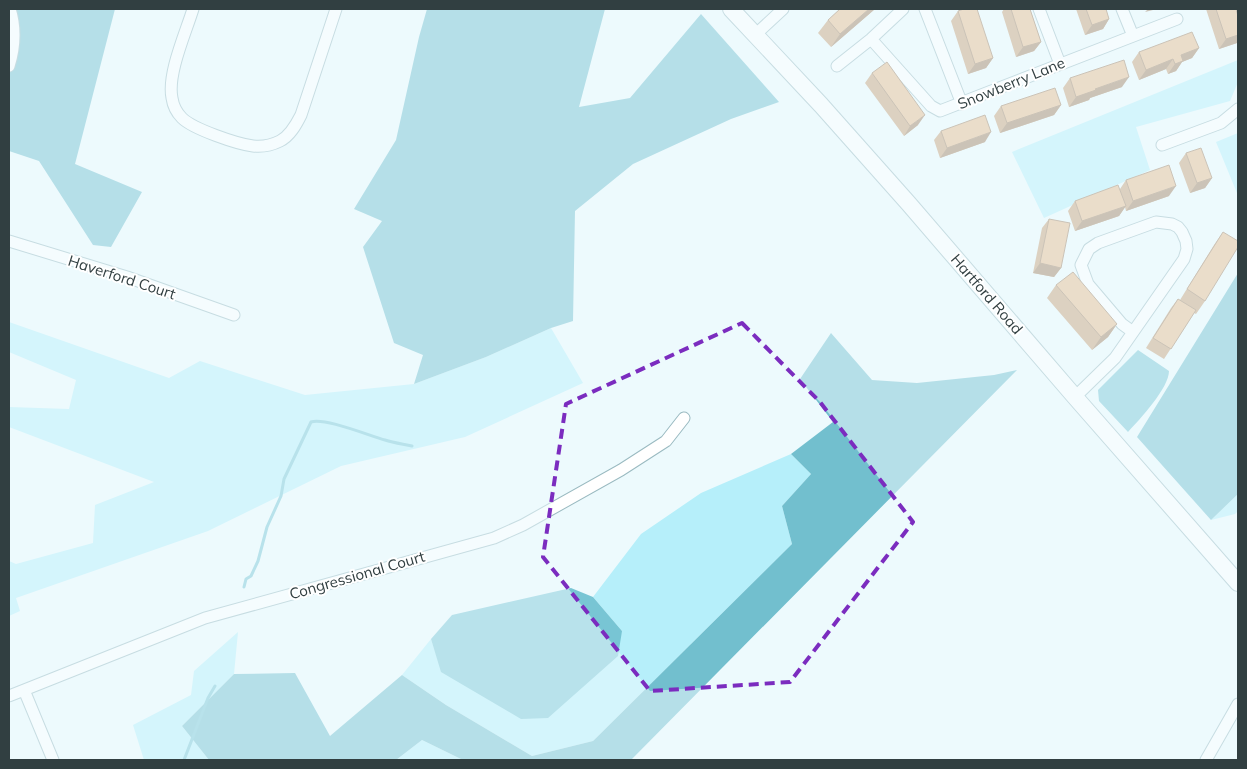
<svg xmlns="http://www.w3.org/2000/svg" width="1247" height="769" font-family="Mulish,sans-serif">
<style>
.green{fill:#b6effa}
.forest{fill:#72bfce}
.water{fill:#78c5d4}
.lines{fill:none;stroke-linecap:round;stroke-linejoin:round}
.stream{stroke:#78c5d4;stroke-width:3}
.minor-casing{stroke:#9abac1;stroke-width:13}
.secondary-casing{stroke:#9abac1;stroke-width:18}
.minor{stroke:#fff;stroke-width:11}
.secondary{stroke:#fff;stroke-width:16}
.wall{fill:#c7a079}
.shaded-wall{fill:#a28263}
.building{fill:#e7ba8d;stroke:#a28263}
.marked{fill:none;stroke:#7b2cbf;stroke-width:4;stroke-dasharray:10 6;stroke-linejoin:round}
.labels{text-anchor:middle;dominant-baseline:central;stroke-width:4;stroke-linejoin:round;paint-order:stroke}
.street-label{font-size:15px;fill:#313f41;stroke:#fff}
</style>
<rect width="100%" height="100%" fill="#edfafd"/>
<!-- green -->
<path class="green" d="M1238,60V82L1230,101L1136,127L1150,170L1044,218L1012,152Z
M1238,133V193H1237L1216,142Z
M9,322L169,378L200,361L305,395L414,384L486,357L551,328L583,383L465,437L341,466L208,531L16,598L20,611L9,616V561L16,564L93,543L95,505L154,482L9,427V407L69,409L76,380L9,352Z
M791,454L811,474L782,506L792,544L593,741L532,756L446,705L402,675L431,639L442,672L622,631L593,597L641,534L701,493Z
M1238,494V511L1235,514L1211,520Z
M238,632L234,674L182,726L209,760H144L133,725L191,695L194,671Z
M422,740L463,760H396Z"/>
<!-- forest -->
<path class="forest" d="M14,9H115L75,164L142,192L111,247L93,245L39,161L9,151V31Z
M427,9H605L579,107L630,98L701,14L779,102L731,119L633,164L575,211L573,321L551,328L486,357L414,384L423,355L394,343L363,247L382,221L354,209L396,140L419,37Z
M1238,273V494L1211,520L1137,437Z
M831,333L872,380L917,383L994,375L1017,370L631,760H463L422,740L396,760H209L182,726L234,674L295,673L330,736L402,675L446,705L532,756L593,741L792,544L782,506L811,474L791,454L833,422L800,379Z"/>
<!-- water -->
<path class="water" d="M1138,350L1169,371C1169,388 1140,419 1128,432L1099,401L1098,390Z
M571,588L593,597L622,631L618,656L548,718L521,719L441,672L431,639L452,615Z"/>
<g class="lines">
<!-- stream -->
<path class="stream" d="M244,587L246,579L251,576L258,561L267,527L281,496L284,479L311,422C324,417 370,436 385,440C394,443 403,444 412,446
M184,760L208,698L215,686"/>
<defs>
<path id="minor" d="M193,9C186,32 167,74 172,98C173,105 177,113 182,118C193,129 237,144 253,146C262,147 272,145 280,141C290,136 296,125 301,115L336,9
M925,9L962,104
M1039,9L1060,64
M1122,9L1133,36
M755,35L783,9
M871,39L931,106L940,111L1177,19
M9,66C15,47 16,28 10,9
M837,66L871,39L903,9
M1162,145L1221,123L1238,109
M9,241L127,277L234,315
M1075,397L1115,358L1184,259L1187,249L1186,241L1182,232L1178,227L1172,224L1156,222L1098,243L1089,249L1081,265L1088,284L1122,324L1133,332
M24,690L53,760
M9,696L205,618L494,538L523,525L621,470L666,441L684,418
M1206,760L1238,704"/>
<path id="secondary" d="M731,9L821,105L909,204L1075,397L1238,583"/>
</defs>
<!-- minor casing -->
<use href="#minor" class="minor-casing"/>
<!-- secondary casing -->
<use href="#secondary" class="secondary-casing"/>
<!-- minor -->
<use href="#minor" class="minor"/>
<!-- secondary -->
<use href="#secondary" class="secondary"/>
</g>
<!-- wall -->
<path class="wall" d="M840,9H875L831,47L818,33L828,20Z
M1004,9H1030L1041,42L1034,51L1016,57L1002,12Z
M1076,9H1106L1109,19L1103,29L1085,35Z
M1206,9H1236L1238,16V42L1237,43L1219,49Z
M958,11L993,58L986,68L968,74L951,21Z
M1199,48L1192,58L1182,62L1176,71L1168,74L1166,69L1139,80L1132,62L1139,52Z
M872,73L918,125L904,136L865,83Z
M1070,78L1122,87L1090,98L1089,100L1069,107L1063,88Z
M1061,105L1054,115L1000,133L994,116L1001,106Z
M941,131L985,142L940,158L934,140Z
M1186,153L1212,178L1205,188L1190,193L1179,163Z
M1126,180L1169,196L1126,211L1125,207L1119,216L1075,231L1068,211L1075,201L1120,189Z
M1049,219L1061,268L1054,277L1033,273L1042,228Z
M1223,232L1205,301L1196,314L1194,313L1164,359L1146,348L1171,308L1178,299L1180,300L1214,245Z
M1056,285L1117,324L1108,337L1092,350L1047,298Z"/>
<!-- shaded-wall -->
<path class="shaded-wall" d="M869,9H875L831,47L840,34Z
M1148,9H1157L1145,12Z
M1109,19L1103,29L1085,35L1092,25Z
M1238,35V42L1237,43L1219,49L1226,39Z
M1041,42L1034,51L1016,57L1023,47Z
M1199,48L1192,58L1182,62L1176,71L1168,74L1181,55Z
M993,58L986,68L968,74L975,64Z
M1173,59L1166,69L1139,80L1146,70Z
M1129,77L1122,87L1090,98L1089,100L1069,107L1076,97L1095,89Z
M1061,105L1054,115L1000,133L1007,123Z
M925,115L918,125L904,136L910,126Z
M991,132L985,142L940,158L947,148Z
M1212,178L1205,188L1190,193L1197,183Z
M1176,186L1169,196L1126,211L1133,201Z
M1126,206L1119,216L1075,231L1082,221Z
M1040,263L1061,268L1054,277L1033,273Z
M1117,324L1108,337L1092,350L1101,337Z"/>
<!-- building -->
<path class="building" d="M840,9H869L840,34L828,20Z
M964,9H977L993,58L975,64L958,11Z
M1011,9H1030L1041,42L1023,47Z
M1086,9H1106L1109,19L1092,25Z
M1216,9H1236L1238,16V35L1226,39Z
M1192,32L1199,48L1181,55L1183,61L1175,64L1173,59L1146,70L1139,52Z
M1124,60L1129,77L1095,89L1096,90L1076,97L1070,78Z
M887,62L925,115L910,126L872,73Z
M1055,88L1061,105L1007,123L1001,106Z
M985,115L991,132L947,148L941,131Z
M1201,148L1212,178L1197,183L1186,153Z
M1169,165L1176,186L1133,201L1126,180Z
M1118,185L1126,206L1082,221L1075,201Z
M1049,219L1070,223L1061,268L1040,263Z
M1223,232L1238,241V247L1205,301L1187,289Z
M1073,272L1117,324L1101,337L1056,285Z
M1178,299L1196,310L1171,349L1153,338Z"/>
<!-- marked area -->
<path d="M0 0H1247V769H0ZM742,323L820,402L913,522L790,682L650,691L543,557L566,404Z" fill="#edfafd" fill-opacity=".55" fill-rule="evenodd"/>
<path class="marked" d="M742,323L820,402L913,522L790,682L650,691L543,557L566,404Z"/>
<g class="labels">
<!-- street labels -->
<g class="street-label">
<text transform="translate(1011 83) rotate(-22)">Snowberry Lane</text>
<text transform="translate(122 277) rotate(18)">Haverford Court</text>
<text transform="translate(987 294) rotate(49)">Hartford Road</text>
<text transform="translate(357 575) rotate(-16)">Congressional Court</text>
</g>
</g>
<!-- border -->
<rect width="1247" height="769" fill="none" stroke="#313f41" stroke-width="20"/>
</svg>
